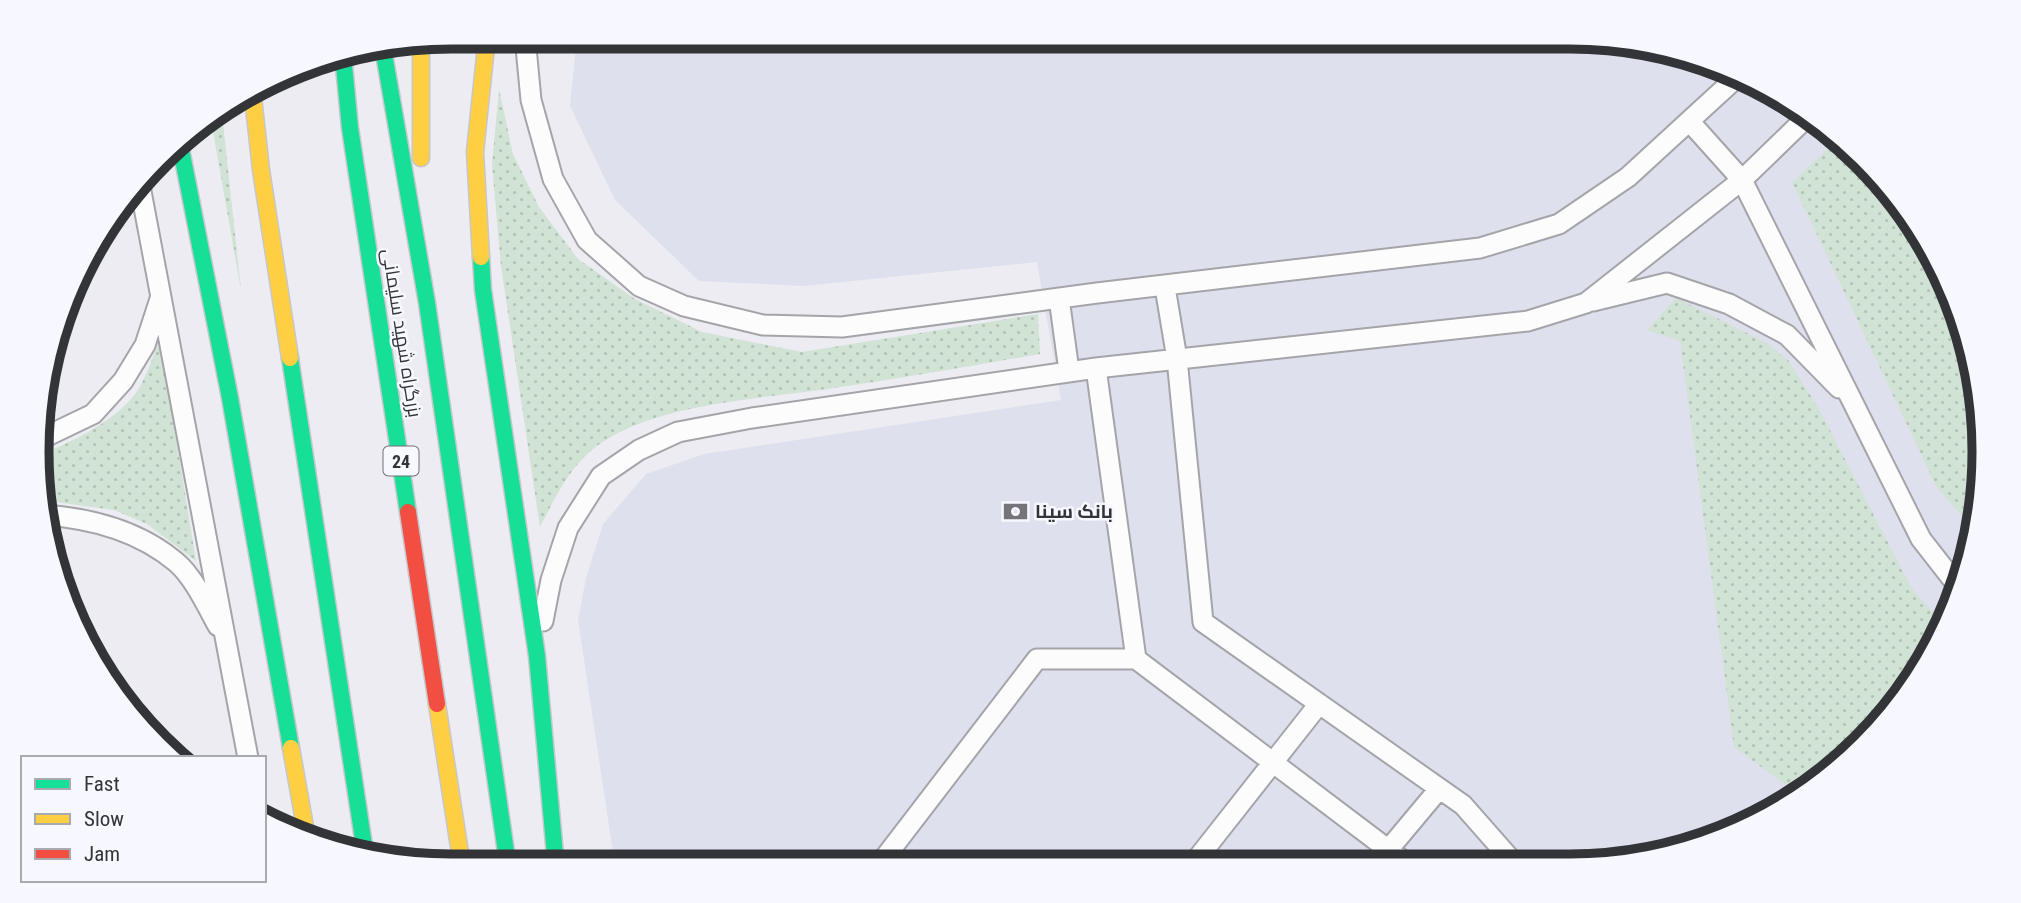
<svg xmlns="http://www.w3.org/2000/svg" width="2021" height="903" font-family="'Roboto Condensed',Cairo,sans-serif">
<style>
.built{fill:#dfe0ed}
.green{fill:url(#green-dots)}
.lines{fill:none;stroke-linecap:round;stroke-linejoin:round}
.lane-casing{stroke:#a4a4a9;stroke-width:23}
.fast-casing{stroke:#c7c7cb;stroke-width:19}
.slow-casing{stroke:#c7c7cb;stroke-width:19}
.jam-casing{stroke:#c7c7cb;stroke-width:19}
.lane{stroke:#fcfcfd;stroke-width:19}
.fast{stroke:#16e098;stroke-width:16}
.slow{stroke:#ffcf43;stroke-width:16}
.jam{stroke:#f24e42;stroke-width:16}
.labels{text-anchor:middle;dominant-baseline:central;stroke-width:5;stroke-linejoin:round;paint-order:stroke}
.shield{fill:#f7f8ff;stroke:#6e6f74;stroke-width:2}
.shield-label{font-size:18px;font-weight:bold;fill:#333438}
.street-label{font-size:19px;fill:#333438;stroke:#f7f8ff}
.poi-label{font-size:19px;font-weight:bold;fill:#333438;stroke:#f7f8ff;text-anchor:start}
.rim{fill:none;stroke:#333438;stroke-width:9}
</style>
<defs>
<pattern id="green-dots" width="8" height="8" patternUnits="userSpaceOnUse" patternTransform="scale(1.75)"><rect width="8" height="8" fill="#d0e3d5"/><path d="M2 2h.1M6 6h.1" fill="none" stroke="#b3c3b8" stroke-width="1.8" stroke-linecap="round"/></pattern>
</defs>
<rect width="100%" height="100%" fill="#ececf2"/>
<!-- built -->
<path class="built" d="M577,37H1570L1703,59L1843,140L1942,268L1983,425L1962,585L1914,682L1822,780L1729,835L1624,863L615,866L578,620L586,578L603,524L646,474L704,454L1061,400L1037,262L804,286L699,281L615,200L570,106Z"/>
<!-- green -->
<path class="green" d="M499,89L513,154L539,207L578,259L635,299L702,332L802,352L1038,314L1040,354C971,366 903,378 834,388C763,399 650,403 593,449C567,471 555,498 540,527L501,266L492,165Z
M222,114L241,290L211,120Z
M1840,138L1942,268L1983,425L1970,526L1936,486L1792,182Z
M1676,298L1767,343L1788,360L1819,409L1912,589L1943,623L1914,682L1822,780L1798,794L1734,747L1680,341L1647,330Z
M160,339L196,561L147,524L114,510L41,500L42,454C74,441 119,419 138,390C147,375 153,356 160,339Z"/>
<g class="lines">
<defs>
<path id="lane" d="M525,37L531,100L553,179L587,240L639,286L684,306L763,325L842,327L1097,293L1480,248L1559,224L1628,177L1736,78
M1690,122L1742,180L1921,539L1960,589
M140,186L248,758
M1165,287L1177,359L1203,622L1463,805L1514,863
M1059,298L1069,371
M1593,301L1667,283L1729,304L1787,335L1839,388
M1096,368L1136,659L1406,863
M43,438L93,414L123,381L145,345L160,299
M43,515C90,518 139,531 176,562C193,576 207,606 218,626
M543,621L551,580L568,528L601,476L639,450L678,432L752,418L1096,368L1528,321L1586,303L1742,180L1806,118
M1388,850L1439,789
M1193,864L1319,704
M879,865L1037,659H1136"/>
<path id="fast" d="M383,48L427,303L508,866
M343,55L350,128L408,512
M179,139L230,398L291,748
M481,257L483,290L537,656L556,866
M290,358L365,852"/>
<path id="slow" d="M421,42V158
M253,97L261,170L290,358
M481,257L475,152L487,37
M437,704L462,866
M291,748L307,838"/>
<path id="jam" d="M408,512L437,704"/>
</defs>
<!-- lane casing -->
<use href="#lane" class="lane-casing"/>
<!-- fast casing -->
<use href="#fast" class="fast-casing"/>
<!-- slow casing -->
<use href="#slow" class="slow-casing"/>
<!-- jam casing -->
<use href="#jam" class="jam-casing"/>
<!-- lane -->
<use href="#lane" class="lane"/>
<!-- fast -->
<use href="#fast" class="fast"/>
<!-- slow -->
<use href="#slow" class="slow"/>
<!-- jam -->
<use href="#jam" class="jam"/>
</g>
<!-- icons -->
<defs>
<symbol id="bank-bare" viewBox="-9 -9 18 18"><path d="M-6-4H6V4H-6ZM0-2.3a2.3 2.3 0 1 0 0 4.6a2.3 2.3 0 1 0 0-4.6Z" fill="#747479" stroke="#f7f8ff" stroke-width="2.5" paint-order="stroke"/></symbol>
</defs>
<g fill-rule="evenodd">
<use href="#bank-bare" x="998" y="494" width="35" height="35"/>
</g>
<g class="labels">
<!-- shield labels -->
<rect class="shield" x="383.5" y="446.5" width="35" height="29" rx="5"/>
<g class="shield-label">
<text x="401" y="461">24</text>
</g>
<!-- street labels -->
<g class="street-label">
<text transform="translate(402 333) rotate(81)">بزرگراه شهید سلیمانی</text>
</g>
<!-- poi labels -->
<g class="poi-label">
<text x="1035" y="511">بانک سینا</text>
</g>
</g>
<!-- crop -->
<path d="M0 0H2021V903H0ZM451 49H1570A402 402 0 0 1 1972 451V452A402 402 0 0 1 1570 854H451A402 402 0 0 1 49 452V451A402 402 0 0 1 451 49Z" fill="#f7f8ff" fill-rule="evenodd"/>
<path class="rim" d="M451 49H1570A402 402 0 0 1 1972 451V452A402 402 0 0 1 1570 854H451A402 402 0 0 1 49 452V451A402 402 0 0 1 451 49Z"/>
<!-- legend -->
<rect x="21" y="756" width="245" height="126" fill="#f7f8ff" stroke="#a9aaaf" stroke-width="2"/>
<rect x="35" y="779" width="35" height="10" fill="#16e098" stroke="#a9aaaf" stroke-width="2"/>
<text x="84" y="791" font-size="21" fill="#333438">Fast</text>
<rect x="35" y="814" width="35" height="10" fill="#ffcf43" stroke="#a9aaaf" stroke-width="2"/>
<text x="84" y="826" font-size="21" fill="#333438">Slow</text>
<rect x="35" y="849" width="35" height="10" fill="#f24e42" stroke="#a9aaaf" stroke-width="2"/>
<text x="84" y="861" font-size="21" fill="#333438">Jam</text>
</svg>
